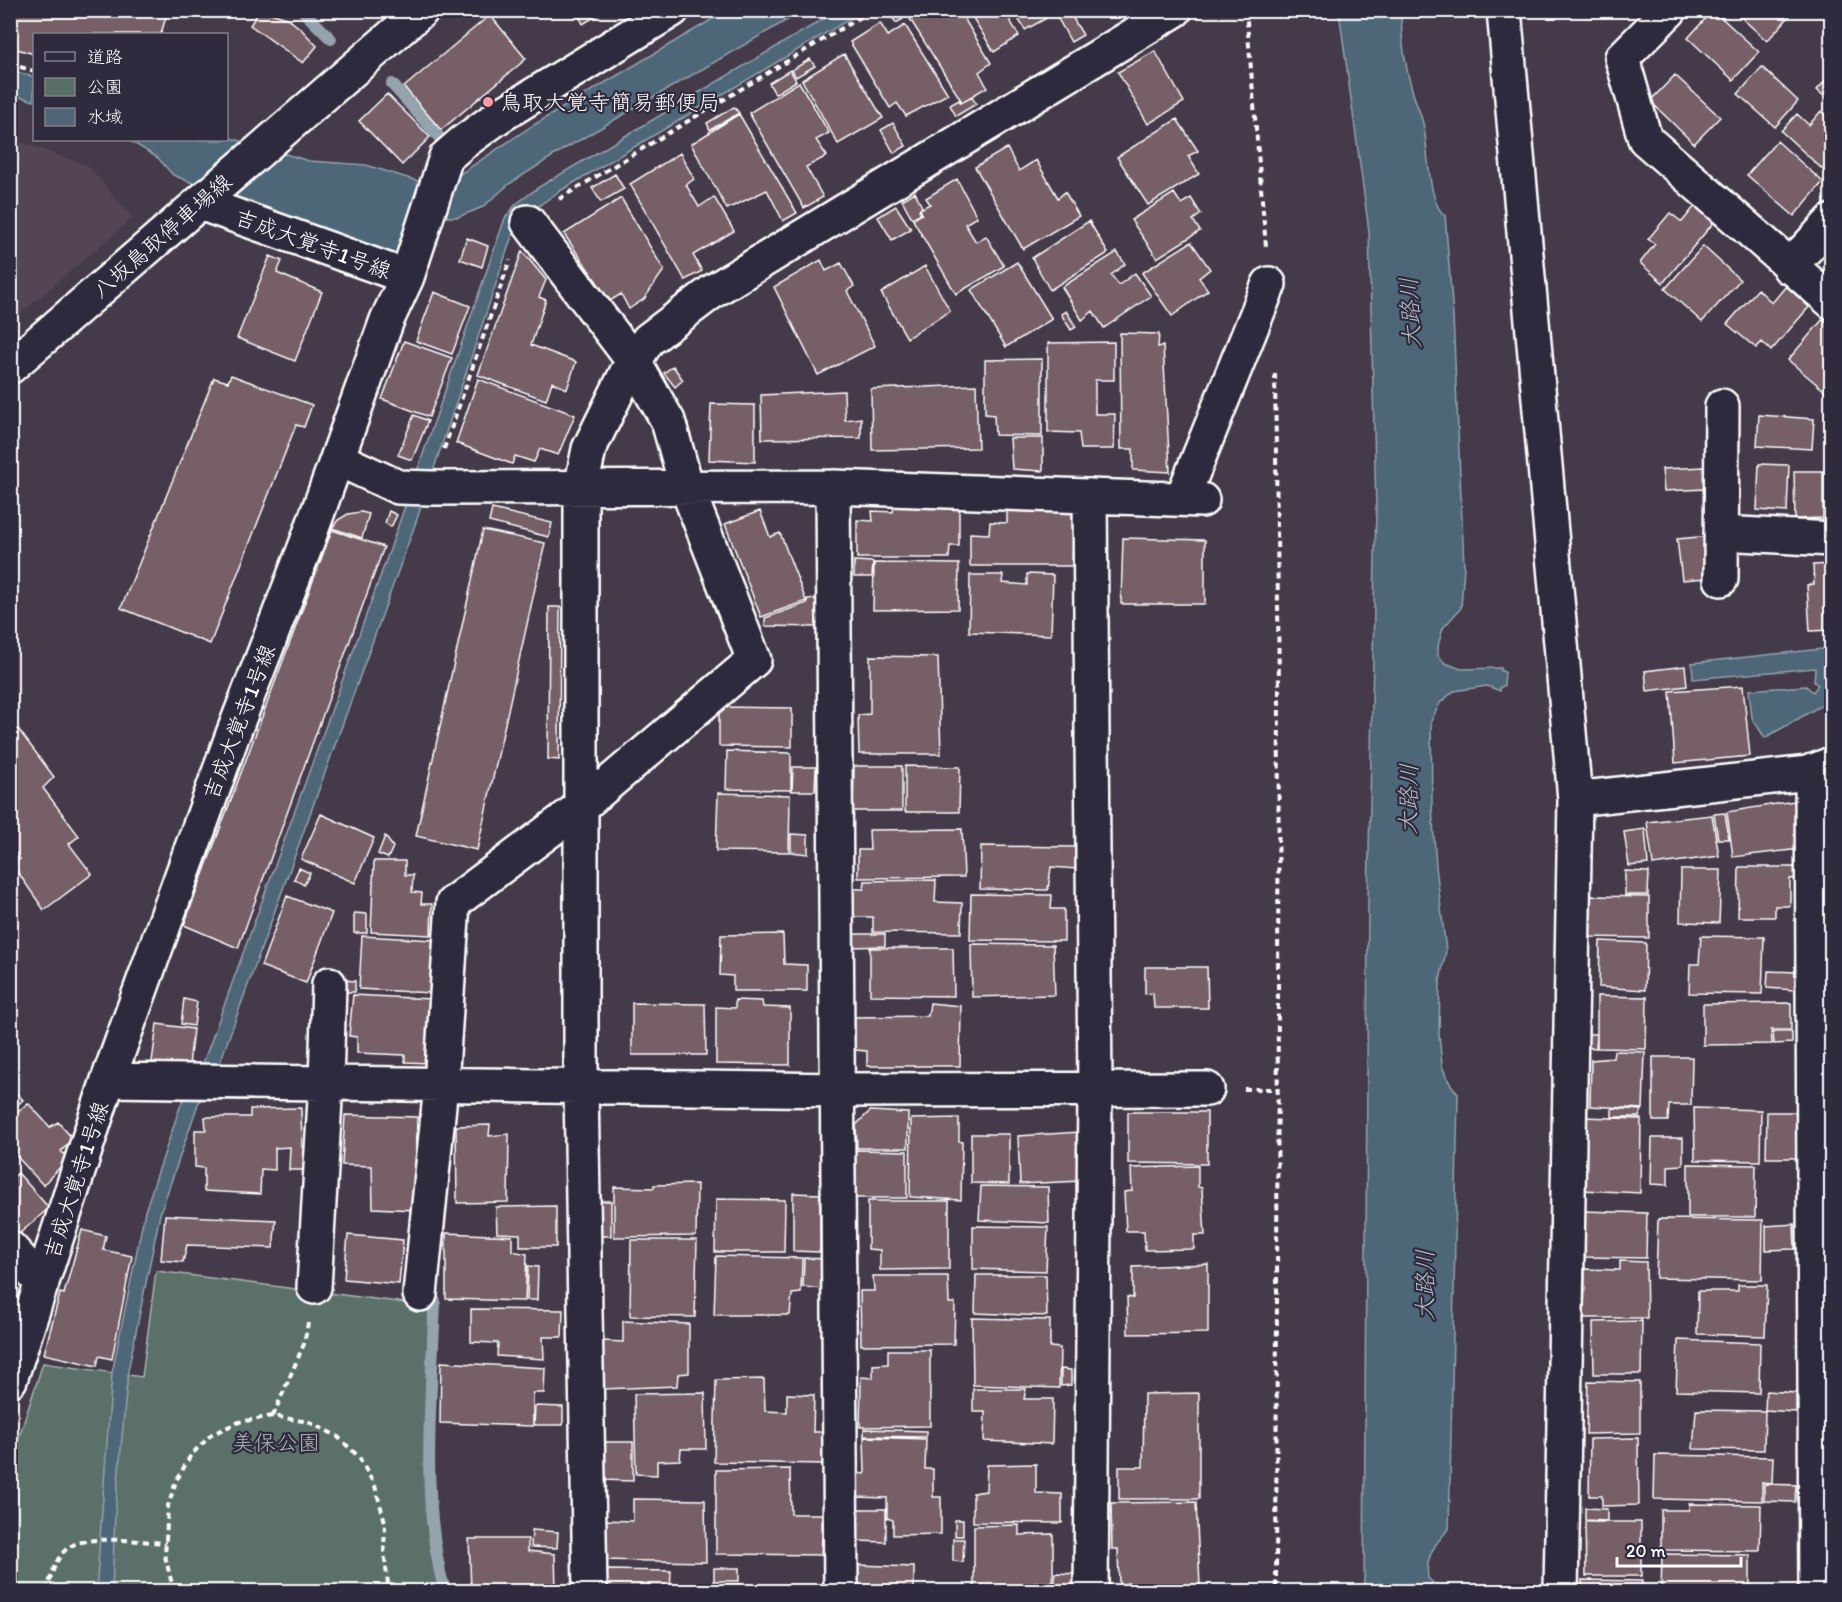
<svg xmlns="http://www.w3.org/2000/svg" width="1842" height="1602" font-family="Itim,'Klee One',sans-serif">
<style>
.built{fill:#534552}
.green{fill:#5a6f68;stroke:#acb7b4;stroke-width:1.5}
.water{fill:#4e6678;stroke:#95a3ae;stroke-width:1.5}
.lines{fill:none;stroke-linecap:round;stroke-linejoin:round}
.stream{stroke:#95a3ae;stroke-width:12}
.building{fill:#765e66;stroke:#fff;stroke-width:1.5}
.street-casing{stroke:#fff;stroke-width:38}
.secondary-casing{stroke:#fff;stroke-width:38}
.path{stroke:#fff;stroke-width:4;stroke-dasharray:6 4.5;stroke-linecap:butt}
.street{stroke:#2f2a3d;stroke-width:33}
.secondary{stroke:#2f2a3d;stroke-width:33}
.poi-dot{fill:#ff9aa2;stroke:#2f2a3d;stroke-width:2}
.labels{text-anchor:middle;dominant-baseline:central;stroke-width:4.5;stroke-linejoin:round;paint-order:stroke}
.poi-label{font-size:22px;fill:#fff;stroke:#2f2a3d;text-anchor:start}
.street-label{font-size:22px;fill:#fff;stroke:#2f2a3d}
.park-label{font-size:22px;fill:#acb7b4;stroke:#2f2a3d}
.water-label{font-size:24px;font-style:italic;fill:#afbac2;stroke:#2f2a3d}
</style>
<rect width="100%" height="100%" fill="#443a49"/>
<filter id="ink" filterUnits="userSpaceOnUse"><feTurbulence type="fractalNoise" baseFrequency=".0167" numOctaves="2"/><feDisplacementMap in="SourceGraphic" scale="12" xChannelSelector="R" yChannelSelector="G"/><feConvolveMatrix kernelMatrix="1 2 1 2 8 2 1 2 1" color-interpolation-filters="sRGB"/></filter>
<g filter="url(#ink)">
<!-- built -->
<path class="built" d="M10,138L88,166L133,218L11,322Z"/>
<!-- green -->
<path class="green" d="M156,1271L429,1306C427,1399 416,1501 440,1591L11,1592V1462L43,1363L142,1377Z"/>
<!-- water -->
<path class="water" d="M726,11H803L564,149L509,184L483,207L458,217H446L396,254L257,209L173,175L158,158L129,140H226L227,137L309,161L366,165L417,181L460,174L532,126Z
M837,11H863L560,191L530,212L514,230L417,519L219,1065L198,1104L160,1214L128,1371L115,1515L112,1591L96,1592L112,1373L145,1211L181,1104L202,1066L388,555L505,218L516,204L539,187Z
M1339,11H1401C1401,37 1405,67 1413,93C1416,104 1422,116 1424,128C1428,147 1428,205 1445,215L1453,316L1464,566L1461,608L1443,628L1438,646V656L1445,663L1461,669L1501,668V671L1505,672L1504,686L1500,687V691L1487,686L1454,691L1440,703L1431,721L1432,806L1436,866L1446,951L1440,980L1439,1034L1442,1066L1449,1082L1458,1094L1449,1529C1435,1543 1425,1557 1428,1578L1436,1586L1449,1591H1364L1368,901L1376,509L1369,231Z
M11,70L34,77V101L11,94Z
M1831,648V695L1829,694L1825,700L1827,702L1765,738L1752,718L1749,690L1806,686L1813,692L1818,685L1814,682L1815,668L1693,679L1692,663Z"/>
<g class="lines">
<!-- stream -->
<path class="stream" d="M302,10L331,39
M392,84L440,138
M435,1301C432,1395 419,1500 445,1592"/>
</g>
<!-- building -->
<path class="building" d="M10,10L63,11L168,10L161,34H34V54L10,47Z
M260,10L287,18L301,29L317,46L303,63L250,25Z
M576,10H606L583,24Z
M892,10H897L903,19L896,23L889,12Z
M923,10H959L991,63L979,72L987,87L962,102L910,19Z
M968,10H1004L1019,36L994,52Z
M1013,10H1061L1025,30Z
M1065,10H1068L1083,35L1071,42L1056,15Z
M1713,10L1759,52L1733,80L1688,38Z
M1733,10H1795L1767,41Z
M490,15L526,59L441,130L404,87Z
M880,23L888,36L905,25L948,94L906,116L897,103L890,108L850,42Z
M1155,51L1184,102L1148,124L1118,72Z
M844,54L883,118L838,144L802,80Z
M810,59L815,66L796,77L792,70Z
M1762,67L1798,101L1775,127L1738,94Z
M790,70L796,81L775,94L769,83Z
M1832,73V103L1817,90Z
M1675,75L1720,117L1694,144L1650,101Z
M799,82L829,133L816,140L827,156L806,167L823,197L804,208L749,113Z
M387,94L430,137L402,165L359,121Z
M972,97L976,104L956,116L950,105L959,100L961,103Z
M734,107L739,113L710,130L707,123Z
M1821,111L1832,121V178L1781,131L1797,114L1809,125Z
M739,114L797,213L783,221L767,190L727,209L691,144Z
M1177,119L1198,151L1188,156L1199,174L1148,205L1117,157Z
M893,123L906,146L894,153L881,130Z
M1777,141L1823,182L1794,216L1747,175Z
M1007,148L1019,171L1036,160L1058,198L1065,192L1079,216L1023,249L975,167Z
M680,153L694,179L686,185L699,207L714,197L734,231L693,255L702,271L685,280L630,184Z
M615,174L624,189L601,202L592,188Z
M957,179L977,217L965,224L976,242L986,236L1004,266L956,294L913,220L922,214L920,209L930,204L926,198Z
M915,192L922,207L919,210L921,213L912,218L902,200Z
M1174,193L1181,204L1191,198L1201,214L1193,220L1200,231L1157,258L1131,220Z
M621,198L664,270L644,299L629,309L621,294L610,301L564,234Z
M896,206L911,229L892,240L878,217Z
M1695,206L1714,222L1663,283L1640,263L1655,244L1648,239L1670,213L1682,222Z
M1089,221L1108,253L1050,290L1032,258Z
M467,238L488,246L482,267L460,259Z
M1191,242L1210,269L1199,278L1208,290L1172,316L1142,273Z
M1703,246L1740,280L1702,322L1665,289Z
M522,251L546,280L539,297L546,300L531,345L576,362L567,389L552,382L546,400L478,375Z
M1117,252L1125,264L1111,275L1119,285L1135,273L1151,296L1104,328L1093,311L1082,320L1062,287Z
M270,256L282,261L277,273L322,292L295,361L237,338Z
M821,260L826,271L841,263L854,286L847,291L875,346L818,375L774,287Z
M1017,262L1052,319L1006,347L971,290Z
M925,266L950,311L907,338L881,293Z
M1786,286L1809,307L1771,351L1762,342L1756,348L1727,324L1758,289L1772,303Z
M434,292L470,306L452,354L416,341Z
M1066,311L1076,327L1071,330L1061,314Z
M1823,319L1832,327V397L1788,360Z
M1120,333L1159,334L1158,347L1163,346L1170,472L1133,470V449H1121Z
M404,341L452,358L429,417L382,399Z
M1114,342V380H1095V414H1115L1114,449H1081L1079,433L1048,432V343Z
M1042,359V436L995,435L994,415L985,414V360Z
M673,366L683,380L675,387L664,373Z
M231,375L312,405L304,427L296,425L210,644L121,608L214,378L228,382Z
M478,379L575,415L558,455L540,449L534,462L515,456L512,464L456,443Z
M976,385L978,448L872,450L871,389Z
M844,391L845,420L861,418V438L762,439L761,395Z
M711,404L755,405V462L709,460Z
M414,415L428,421L412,460L398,455Z
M1759,415L1814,419L1812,449L1757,446Z
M1010,438H1043V471L1012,469Z
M1759,464L1789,465L1787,512L1757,510Z
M1705,467L1706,489L1664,491L1662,469Z
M1794,471H1823V518L1795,519Z
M894,506H959V546H950L949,558H857V520L873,521L872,511L893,512Z
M492,509L552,523L549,537L489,522Z
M1007,510L1074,513L1072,566H970V533L989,534L990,522L1007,523Z
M389,511L397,515L391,527L385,523Z
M760,511L770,537L780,533L806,601L761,617L725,524Z
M361,512L369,514L362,538L332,528L338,520L348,514Z
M332,530L384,547L238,948L184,925Z
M483,530L545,543L477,850L416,836Z
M1710,536L1712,553L1704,554L1706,578L1682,580L1677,539Z
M1123,538L1205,540V604H1121Z
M854,561L873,562L872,577H854Z
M874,563L959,564L958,609L873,610Z
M1832,564V630L1810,631L1807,585L1814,584L1813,565Z
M1027,574L1053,575L1051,635L969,632L970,575H1003L1002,583L1027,585Z
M807,599H817L818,627L765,626V618L807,603Z
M549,607H560L559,760L548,759Z
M870,656L938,657L941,754H859L858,715L870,714Z
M1685,666L1687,686L1647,691L1645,671Z
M1743,686L1750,756L1675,763L1670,691Z
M719,707L792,708V747L719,746Z
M10,718L54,777L43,788L79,836L69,844L92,874L44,910L12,864L20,859L10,845Z
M727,751L791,753V790L726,789Z
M854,766H902V811H853Z
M905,766L960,767L959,812H905Z
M793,767H816L815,791H792Z
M718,793L790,795L789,852L716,851Z
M1794,801L1800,849L1733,857L1727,812Z
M1725,813L1729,839H1718L1714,814Z
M321,814L374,838L355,883L301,859Z
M1712,815L1719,856L1653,865L1647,822Z
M962,829L964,877L858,878V850H870L869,830Z
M1645,829L1648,864L1629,866L1624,832Z
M791,834L808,835V854L791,852Z
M385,836L393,847L388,858L378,854Z
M981,846L1077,847V869L1051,867L1048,890L980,889Z
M1832,858V948L1825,949L1824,921H1830L1826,859Z
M374,861H405V875H413L412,892L422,893L421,904H432L431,935L371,932Z
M1739,867H1800L1799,878L1790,879V906H1775V917H1738Z
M299,868L310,873L304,885L294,879Z
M1681,870H1721L1719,923L1680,922Z
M1625,871L1649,872L1648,895H1625Z
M936,880L935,902L962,903L961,933L873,932V917H854L853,889H864L865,881Z
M971,894L1052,895L1051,909H1064V941L970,940Z
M287,896L332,913L306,983L261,966Z
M1590,896L1649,897V938L1589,937Z
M354,913L367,914V933H354Z
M783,934L784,964L807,965V991H733V976L720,975L721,935Z
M854,934H885V946L853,947Z
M362,936L433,940L431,993L359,989Z
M1701,936L1764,937L1762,994L1689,993L1690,964H1699Z
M1600,941L1646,943L1645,990L1599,987Z
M971,944L1053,945L1055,995L972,997Z
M870,948H953L954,996L870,995Z
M1145,967H1207L1208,1008H1154L1153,993L1145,994Z
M1768,971L1796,972L1794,990L1767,988Z
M344,980L355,981V992H344Z
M353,995L431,999L429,1063L405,1062V1055L357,1053V1037L349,1036Z
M1597,996L1647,997L1646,1049L1597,1048Z
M184,999L197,1002L194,1026L181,1024Z
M735,1000L762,1001L763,1007L790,1008V1065L716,1064V1007L735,1008Z
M632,1003L705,1004L706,1055H632Z
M930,1003L961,1006L960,1066H867V1051L855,1050L854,1017L928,1016Z
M1791,1003V1030H1771L1772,1044L1703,1045V1004Z
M157,1024L193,1029L189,1066L152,1062Z
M1773,1032H1792V1043L1774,1044Z
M1584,1034H1597L1596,1048L1584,1047Z
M1614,1051L1645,1052L1643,1109L1590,1106L1591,1060L1613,1058Z
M1653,1057H1692L1691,1105H1669L1668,1121H1653Z
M10,1086L23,1100L10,1111Z
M28,1103L50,1127L58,1122L73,1139L61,1151L68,1159L43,1185L10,1149V1119Z
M301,1108L302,1147L308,1148L307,1170H289L290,1147L275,1148V1170L261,1169L260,1194L204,1191V1168L195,1167V1130H206L205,1117H250V1109Z
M1612,1108L1642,1110L1639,1117H1612Z
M1694,1108L1761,1110L1760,1161L1695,1160Z
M870,1111L908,1113V1148H857L856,1125Z
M1128,1112H1207V1164L1128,1163Z
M1767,1112H1799L1797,1158H1766Z
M345,1115L417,1117L414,1210L373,1208L372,1166L342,1165Z
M1583,1117L1641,1119L1640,1193L1583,1190Z
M959,1118V1141L962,1142L961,1200L910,1197L911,1119Z
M490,1125L489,1136L509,1134L508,1202L457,1203L456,1126Z
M1080,1132L1081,1181L1020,1184L1018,1136Z
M971,1134H1009V1184L971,1183Z
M1652,1138H1683V1165L1668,1166V1185L1651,1184Z
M855,1150L907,1151V1198H855Z
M1688,1164L1756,1165L1755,1217H1688Z
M1198,1166V1187L1202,1188L1205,1235H1194V1249L1145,1250L1144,1231H1126L1124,1192L1132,1191L1131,1168Z
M18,1173L49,1208L19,1234L10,1224V1180Z
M697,1184L696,1236L614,1237V1187L654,1188V1185Z
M981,1186L1048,1187L1049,1223L979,1220Z
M793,1193L820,1194V1252L793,1251Z
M716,1199L785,1200L784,1252H715Z
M601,1201H611V1236H600Z
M868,1201H949V1269L880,1270V1250L868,1249Z
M556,1206V1247H520V1234L497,1233L496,1207Z
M1583,1211L1647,1213L1646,1258L1583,1257Z
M165,1215L276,1220L273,1248L187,1245L183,1262L161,1260Z
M1658,1219L1763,1220L1762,1280L1656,1278Z
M1794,1224L1795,1249L1766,1250V1226Z
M973,1226L1048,1227L1046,1271L973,1269Z
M82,1230L106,1236L103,1250L132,1256L112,1359L99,1356L97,1366L44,1354L60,1293L64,1294Z
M446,1233L512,1236V1251L527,1254L525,1301L446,1299Z
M348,1235L403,1240L399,1284L344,1279Z
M631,1240H697L695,1317L630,1316Z
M716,1256L802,1258L801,1293L792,1294L790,1315H714Z
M804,1258L825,1259L823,1289L803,1287Z
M1620,1261L1646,1262L1647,1318H1584L1585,1269L1620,1270Z
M1208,1264V1333L1128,1334L1127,1297L1133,1298V1267Z
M528,1266L538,1267L537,1300H527Z
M976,1275H1046L1047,1316L975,1313Z
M873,1276H948L949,1303H955L954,1344L861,1345L860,1291H874Z
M1738,1285H1767L1765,1336L1697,1334L1698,1291H1738Z
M471,1309L563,1310L562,1337H543L544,1359L497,1356L498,1343L471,1342Z
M972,1318L1050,1320V1347L1060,1348L1059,1388L973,1385Z
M623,1321L689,1324V1373L678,1374L677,1386L603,1389V1341L623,1342Z
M1642,1321L1641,1374H1594L1593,1322Z
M1678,1340L1760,1343L1759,1393L1676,1391Z
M888,1350H930V1426L860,1427L861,1377L873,1378V1365L888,1364Z
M441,1362L545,1368L544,1393H533V1426L440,1423Z
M1061,1369L1071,1370V1385L1061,1386Z
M764,1379L765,1411L787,1412V1394L814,1395L813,1432H824L823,1464L714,1462L716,1380Z
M1588,1381L1640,1382V1433L1586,1434Z
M973,1389H1026L1024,1399H1053L1052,1444L984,1441L985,1412H973Z
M1766,1391L1796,1393V1412L1765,1410Z
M705,1393L706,1449H681L680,1460L657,1461V1475L636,1474L634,1394Z
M1199,1393V1499H1119V1467H1143L1144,1394Z
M535,1406L563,1407V1425H534Z
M1696,1410L1765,1411L1764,1450L1693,1449Z
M864,1429L926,1431V1437L864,1436Z
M864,1437L926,1439L925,1469H933V1497H941V1534L893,1535V1520L887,1518V1498L855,1497L856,1473L865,1474Z
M1638,1438L1639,1505L1602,1506V1496H1589L1590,1439Z
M599,1442H633V1481L599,1480Z
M1655,1455L1773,1457L1772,1483L1762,1482V1501L1654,1499Z
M1036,1464V1493L1062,1494V1523L973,1522V1493L986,1491L987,1465Z
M790,1469L791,1514H823L821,1555L716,1554V1470Z
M1764,1484L1796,1485L1795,1502L1764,1501Z
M633,1499L705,1500L706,1562L601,1560V1520L633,1521Z
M1196,1502L1200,1586H1180V1592H1130L1129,1583L1119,1585L1118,1549H1112L1111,1503Z
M1689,1504L1761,1505L1760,1551L1661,1550V1510H1689Z
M1585,1508L1607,1509V1521L1585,1520Z
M856,1509H886V1542L856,1541Z
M955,1520H963V1536H955Z
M1585,1522H1641V1576H1586Z
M1019,1525V1535L1053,1534V1583L1035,1582V1592H974V1526Z
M532,1530L558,1532L557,1548L531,1547Z
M469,1539H528V1551L555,1554L556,1590L471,1589Z
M953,1539H964L963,1562L953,1561Z
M1662,1554L1750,1555V1592H1661Z
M857,1565L914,1567V1592H856Z
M714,1568H739V1581H714Z
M606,1570L671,1571L670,1592H606Z
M1055,1573L1080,1574V1592H1048V1584H1055Z
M1582,1580L1642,1581V1592H1582Z
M740,1584L741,1592H713V1585Z"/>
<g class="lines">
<defs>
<path id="street" d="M1504,10L1575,799L1561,1592
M1670,10L1622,58L1645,139L1832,302
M1789,267L1832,221
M407,277L446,157L462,143L498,117L672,10
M338,459L398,487L431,488L833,487L1202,500
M833,487L841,1592
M1090,496L1095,1089L1091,1592
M1182,499L1269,284
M1721,533L1832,539
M1721,579L1722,406
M1812,771L1816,1592
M1575,799L1809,773L1831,764
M108,1080L838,1090L1207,1089
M10,1248L42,1283
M314,1287L326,1083L329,984
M420,1294L441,1085L453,903L582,806L754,660L687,488L668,421L634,362L528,222
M10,1380L108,1080L233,734L306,545L387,320L407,277L200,203
M590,1592L581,1086V488L589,449L626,374L648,340L713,291L1175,10"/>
<path id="secondary" d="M10,367L422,10"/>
</defs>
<!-- street casing -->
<use href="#street" class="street-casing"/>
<!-- secondary casing -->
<use href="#secondary" class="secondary-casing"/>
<!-- path -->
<path class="path" d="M1246,10L1266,247
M10,64L34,71
M559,199L872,10
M1275,374L1279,686L1276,1592
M444,449L510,260
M1244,1089H1277
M273,1416L304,1344L308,1323
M47,1592C51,1575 56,1553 73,1545C93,1535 143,1542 166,1543
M174,1592L165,1556L168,1506L176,1481L191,1455L212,1434L239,1422L273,1416L309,1422L337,1436L359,1457L375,1486L385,1522L384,1551L389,1592"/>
<!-- street -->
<use href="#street" class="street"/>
<!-- secondary -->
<use href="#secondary" class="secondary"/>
</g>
</g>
<!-- markers -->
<circle class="poi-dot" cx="488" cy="102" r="6"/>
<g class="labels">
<!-- poi labels -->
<g class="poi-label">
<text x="500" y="102">鳥取大覚寺簡易郵便局</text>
</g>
<!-- street labels -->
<g class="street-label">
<text transform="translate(162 236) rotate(-41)">八坂鳥取停車場線</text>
<text transform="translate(313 244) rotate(20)">吉成大覚寺1号線</text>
<text transform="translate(239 722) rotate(-69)">吉成大覚寺1号線</text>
<text transform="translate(76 1180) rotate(-72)">吉成大覚寺1号線</text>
</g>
<!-- park labels -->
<g class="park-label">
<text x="276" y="1442">美保公園</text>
</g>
<!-- water labels -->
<g class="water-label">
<text transform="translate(1410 313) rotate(-93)">大路川</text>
<text transform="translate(1408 799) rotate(-89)">大路川</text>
<text transform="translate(1424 1285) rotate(-90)">大路川</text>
</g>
</g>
<!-- margin -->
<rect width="1842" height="1602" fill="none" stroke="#2f2a3d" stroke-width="36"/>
<rect x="18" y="18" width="1806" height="1566" fill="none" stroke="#fff" stroke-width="2" filter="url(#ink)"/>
<!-- legend -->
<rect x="33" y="33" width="195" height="108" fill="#2f2a3d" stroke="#827f8b" stroke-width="1.5"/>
<rect x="45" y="52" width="30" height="9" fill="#2f2a3d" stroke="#827f8b" stroke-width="1.5"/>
<text x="87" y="63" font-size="18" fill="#ffffff">道路</text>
<rect x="45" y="78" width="30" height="18" fill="#5a6f68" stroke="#827f8b" stroke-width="1.5"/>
<text x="87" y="93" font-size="18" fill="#ffffff">公園</text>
<rect x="45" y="108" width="30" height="18" fill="#4e6678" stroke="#827f8b" stroke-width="1.5"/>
<text x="87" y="123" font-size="18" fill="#ffffff">水域</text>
<!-- scale -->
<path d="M1617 1557v9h124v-9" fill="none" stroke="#ffffff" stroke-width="3"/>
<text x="1626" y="1557" font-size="18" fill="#ffffff" stroke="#2f2a3d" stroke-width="4.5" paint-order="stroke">20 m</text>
</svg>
